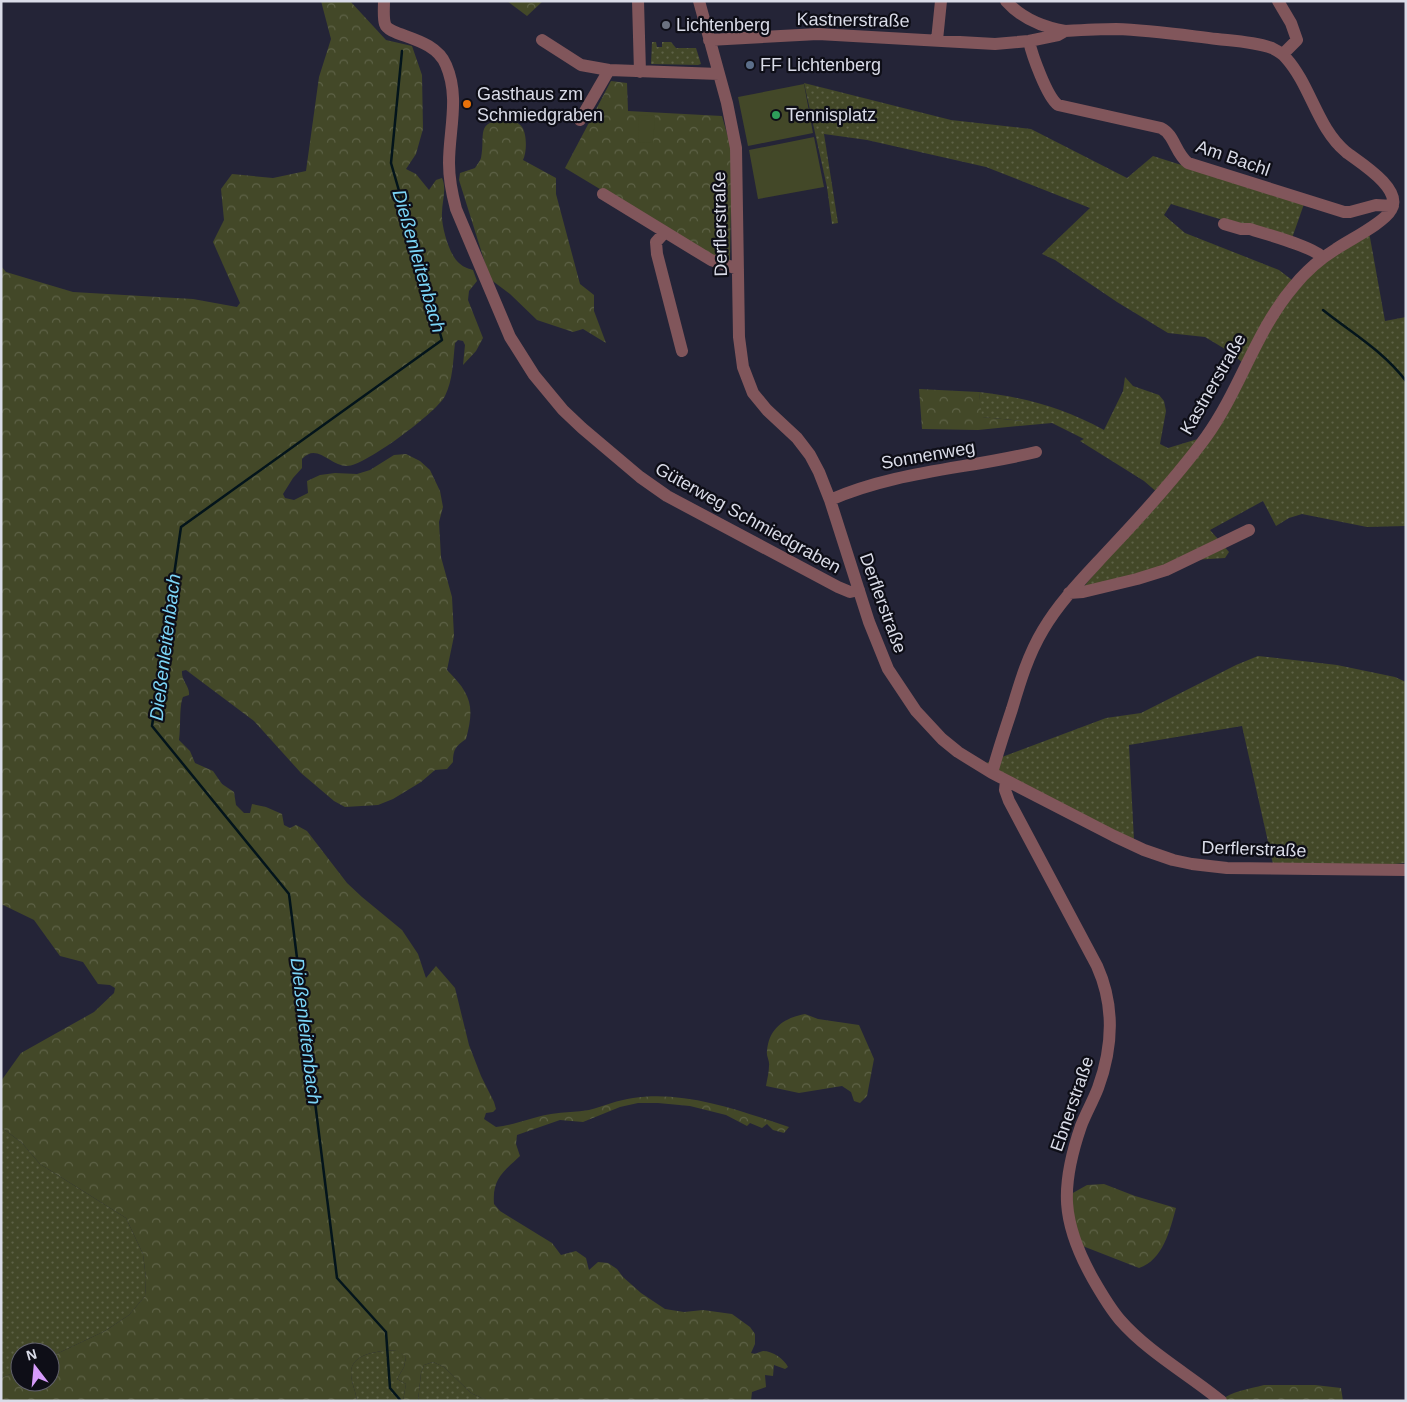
<svg xmlns="http://www.w3.org/2000/svg" width="1407" height="1402" font-family="Arial,sans-serif">
<style>
.grass{fill:url(#grass-dots)}
.forest{fill:url(#forest-crowns)}
.garden{fill:#434828}
.lines{fill:none;stroke-linecap:round;stroke-linejoin:round}
.stream{stroke:#03141b;stroke-width:2.5}
.minor{stroke:#81565b;stroke-width:12}
.worship-dot{fill:#6b7280;stroke:#0e0e17;stroke-width:2}
.service-dot{fill:#5c6f8a;stroke:#0e0e17;stroke-width:2}
.food-dot{fill:#e8710a;stroke:#0e0e17;stroke-width:2}
.leisure-dot{fill:#2e9e5b;stroke:#0e0e17;stroke-width:2}
.labels{text-anchor:middle;dominant-baseline:central;stroke-width:4.5;stroke-linejoin:round;paint-order:stroke}
.street-label{font-size:18px;fill:#dadce8;stroke:#0e0e17}
.poi-label{font-size:18px;fill:#dadce8;stroke:#0e0e17;text-anchor:start}
.water-label{font-size:19px;font-style:italic;fill:#7bd5f7;stroke:#0e0e17}
</style>
<defs>
<pattern id="grass-dots" width="8" height="8" patternUnits="userSpaceOnUse" patternTransform="scale(1.25)"><rect width="8" height="8" fill="#434828"/><path d="M2 2h.1M6 6h.1" fill="none" stroke="#5e6247" stroke-width="1.8" stroke-linecap="round"/></pattern>
<pattern id="forest-crowns" width="20" height="18" patternUnits="userSpaceOnUse" patternTransform="scale(1.25)"><rect width="20" height="18" fill="#434828"/><path d="M2 6a3 3 0 1 1 6 0M12 15a3 3 0 1 1 6 0" fill="none" stroke="#5e6247"/></pattern>
</defs>
<rect width="100%" height="100%" fill="#242437"/>
<!-- grass -->
<path class="grass" d="M652,42H656L657,47H662V42H671L676,48H696L701,64L698,65L651,64Z
M804,83L951,120L1031,129L1127,178L1153,156L1304,204L1291,241L1171,204L1164,215L1185,233L1279,270L1292,280L1242,362L1225,349L1205,337L1168,333L1117,302L1055,260L1042,254L1090,208L986,167L867,140L824,134L838,223L832,224L827,187Z
M1369,232L1385,321L1406,317V526L1367,527L1302,514L1289,518L1276,526L1263,501L1210,530L1229,552L1225,558L1193,560L1076,596L1137,523L1179,480L1276,317L1315,269Z
M1125,377L1133,386L1159,395L1164,401L1166,411L1160,444L1168,448L1201,438L1158,493L1144,481L1080,441L1084,439L1052,423L1019,426L1023,421L981,417L979,392C1024,397 1064,408 1104,430L1123,391Z
M1258,656L1337,665L1395,677L1406,682V863L1383,865L1273,864L1242,726L1129,745L1134,840L1001,773L986,763L1106,718L1141,713L1236,665Z
M1,1127L22,1143L40,1164L126,1218L143,1254L146,1279L145,1296L129,1315L105,1331L50,1357V1352H20V1370L1,1378Z
M397,1350L406,1357L404,1367L397,1379L406,1384L403,1401H357C356,1392 351,1382 351,1373C351,1352 381,1351 397,1350Z
M433,1362L444,1367L471,1393L488,1401H418L421,1373L424,1365Z"/>
<!-- forest -->
<path class="forest" d="M321,1H350L386,40L412,46L422,75L423,129L416,154L406,169L416,174L429,190L436,180L442,178C447,189 442,201 442,213C441,225 449,255 459,263C463,267 467,268 473,270L477,281L469,291L468,300L483,338L476,351L463,365L465,345L463,341L458,340L455,343C453,361 453,380 445,396C437,412 365,466 347,466C330,466 317,442 302,459V468L293,478L283,494L285,498L294,500L308,493L307,481L320,475L335,473L357,474L370,470L394,455L406,454L420,461L430,470L440,491L443,507L439,522L441,557L452,597L454,636L447,670C471,694 475,706 466,739C456,746 453,749 453,762L447,769L435,770L421,782L393,799L378,805L345,807L334,801L301,773L254,721L186,670L182,671C181,681 190,686 189,695L183,697C179,706 181,728 179,740L190,751L195,763L213,771L222,784L234,792L236,805L244,813H250L252,804L266,807L282,814L284,825L290,828L296,825L307,831L347,883L362,897L402,930L418,954L426,978L436,966L455,988L469,1045L481,1076L494,1102L496,1109L493,1112L486,1113L484,1119L496,1127C515,1125 532,1117 551,1114C564,1112 577,1112 589,1110C604,1106 618,1100 633,1098C685,1090 741,1111 789,1127L784,1133L773,1130L767,1124L762,1128L750,1123L747,1126L726,1115L690,1106L658,1103H638L620,1107L583,1122L560,1120L517,1135L516,1144L520,1156C503,1172 492,1179 494,1204L500,1211L552,1243L561,1255L576,1251L586,1258L589,1270L598,1262L608,1263L617,1269L623,1277L641,1293L665,1309L684,1312L703,1310L732,1314L750,1327L755,1334V1344L751,1353C757,1355 758,1352 763,1351C773,1351 784,1359 788,1367L785,1369L774,1365L773,1376L765,1375L766,1387L752,1392L751,1401H488L471,1393L444,1367L433,1362L424,1365L421,1373L418,1401H403L406,1384L397,1379L404,1367L406,1357L396,1350C381,1351 351,1352 351,1373C351,1382 356,1392 357,1401H1V1378L20,1370V1382H50V1357L105,1331L129,1315L145,1296L146,1279L143,1254L126,1218L40,1164L22,1143L1,1127V1081L21,1053L94,1012L114,993L115,988L110,985L98,984L83,962L60,956L34,920L1,904V266L6,272L73,292L193,299L237,307L240,303L213,242L224,220L221,189L232,174L273,178L306,171L319,77L331,39Z
M507,1H543L527,16Z
M611,81L627,83L628,111L722,116L732,151L730,260L711,256L565,168Z
M507,119C512,121 519,122 522,127C527,134 527,152 523,160L556,178V194L580,284L594,295V311L606,343L583,329L573,332L537,320L510,294L490,279L459,180L460,173L475,168C477,165 480,161 481,158C486,134 474,122 507,119Z
M919,389L979,392L982,417L1024,421L1019,426L978,430L922,429Z
M805,1014L818,1019L859,1025L874,1059L867,1096L860,1103L854,1101L851,1092L842,1086L799,1093L766,1086C767,1079 769,1073 769,1066C770,1061 766,1056 767,1051C769,1028 784,1018 805,1014Z
M1104,1184L1135,1196L1176,1208C1170,1230 1163,1260 1139,1268L1080,1245L1076,1235L1071,1194L1087,1185Z
M1264,1385H1315L1341,1388L1343,1401H1220C1232,1391 1249,1389 1264,1385Z"/>
<!-- garden -->
<path class="garden" d="M804,84L813,133L748,146L738,97Z
M639,115L655,116L653,143L638,142Z
M814,137L824,187L758,199L749,150Z"/>
<g class="lines">
<!-- stream -->
<path class="stream" d="M1323,310C1353,334 1382,350 1406,381
M401,1401L390,1388L386,1332L337,1278L289,894L152,726L181,527L442,340L391,163L402,51"/>
<!-- minor -->
<path class="minor" d="M384,1C384,8 383,18 385,24C389,37 434,36 446,65C460,97 449,130 449,163C449,179 452,194 456,209L510,337L534,375L563,410L582,428L640,477L667,496L838,587L850,592L859,590
M638,1L640,72
M699,1L727,103L736,148L739,337L743,367L753,393L767,410L797,438L810,455L819,472L830,500L869,622L888,669L916,711L942,739L958,752L992,773L1114,836L1144,850L1173,860L1192,864L1227,868L1406,870
M1006,1C1022,19 1042,27 1065,31
M1278,1L1291,23L1297,40L1283,54
M542,40L581,65L609,70L719,74
M709,40L818,34L995,44L1029,41L1058,35L1065,31C1082,30 1099,29 1116,29C1150,30 1183,35 1217,39C1235,41 1255,42 1272,48C1278,51 1282,53 1286,58C1311,86 1317,128 1346,152C1359,162 1404,189 1391,210C1384,223 1349,240 1336,249C1320,259 1306,271 1294,286C1256,330 1240,390 1206,437C1176,478 1142,515 1107,552C1084,577 1060,601 1043,630C1028,655 1020,682 1012,709C1005,730 998,751 992,773
M937,40L941,1
M1029,41C1032,55 1047,97 1058,105L1161,128C1175,135 1175,153 1188,163L1344,212H1350L1376,205L1393,206
M580,120L609,70
M603,194L711,260L738,269
M1224,224L1241,229H1250C1265,234 1315,247 1323,258
M665,232L656,242L657,254L682,351
M830,500C896,471 966,469 1036,452
M1069,593L1083,592L1137,579L1166,570L1249,530
M1006,781L1005,790L1009,801L1097,966C1115,1006 1113,1047 1098,1088C1093,1101 1086,1113 1081,1126C1060,1187 1061,1222 1093,1279C1101,1293 1109,1307 1120,1320C1148,1352 1188,1374 1221,1401"/>
</g>
<!-- markers -->
<circle class="worship-dot" cx="666" cy="25" r="5"/>
<circle class="service-dot" cx="750" cy="65" r="5"/>
<circle class="food-dot" cx="467" cy="104" r="5"/>
<circle class="leisure-dot" cx="776" cy="115" r="5"/>
<g class="labels">
<!-- street labels -->
<g class="street-label">
<text transform="translate(853 20) rotate(1)">Kastnerstraße</text>
<text transform="translate(1233 158) rotate(19)">Am Bachl</text>
<text transform="translate(720 224) rotate(-91)">Derflerstraße</text>
<text transform="translate(1213 384) rotate(-60)">Kastnerstraße</text>
<text transform="translate(928 455) rotate(-10)">Sonnenweg</text>
<text transform="translate(748 518) rotate(29)">Güterweg Schmiedgraben</text>
<text transform="translate(883 603) rotate(70)">Derflerstraße</text>
<text transform="translate(1254 849) rotate(2)">Derflerstraße</text>
<text transform="translate(1072 1104) rotate(-71)">Ebnerstraße</text>
</g>
<!-- poi labels -->
<g class="poi-label">
<text x="676" y="25">Lichtenberg</text>
<text x="760" y="65">FF Lichtenberg</text>
<text x="477" y="94">Gasthaus zm<tspan x="477" dy="21">Schmiedgraben</tspan></text>
<text x="786" y="115">Tennisplatz</text>
</g>
<!-- water labels -->
<g class="water-label">
<text transform="translate(419 261) rotate(74)">Dießenleitenbach</text>
<text transform="translate(165 647) rotate(-83)">Dießenleitenbach</text>
<text transform="translate(306 1031) rotate(83)">Dießenleitenbach</text>
</g>
</g>
<!-- border -->
<rect width="1407" height="1402" fill="none" stroke="#dadce8" stroke-width="5"/>
<!-- north arrow -->
<g transform="translate(35 1367) rotate(344)"><circle r="24" fill="#0e0e17" stroke="#60606b"/>
<path d="M0-4L9 19L0 12L-9 19Z" fill="#d69bfa"/>
<text y="-8" font-size="14" font-weight="bold" text-anchor="middle" fill="#dadce8">N</text>
</g>
</svg>
